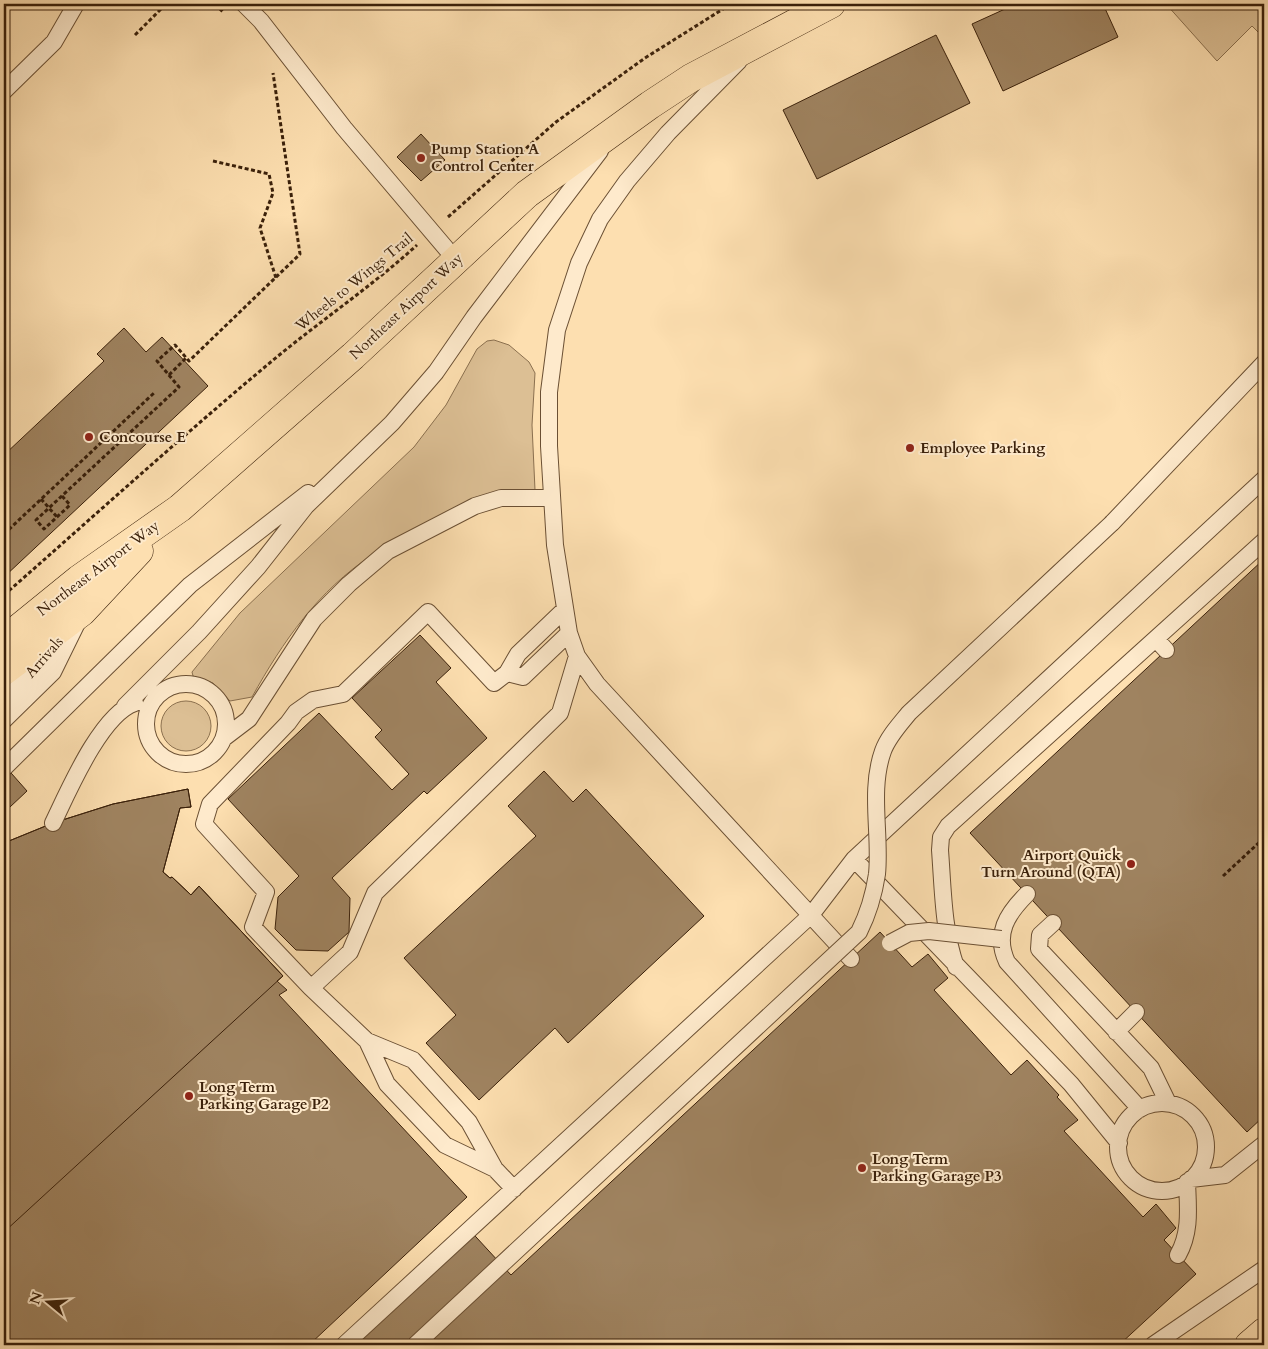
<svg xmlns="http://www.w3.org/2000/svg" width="1268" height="1349" font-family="Cardo,serif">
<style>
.green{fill:#dcbf94;stroke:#8b704f}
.building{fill:#9f8360;stroke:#3a200a}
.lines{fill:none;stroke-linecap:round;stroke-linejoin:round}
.service-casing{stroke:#6b5034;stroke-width:18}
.primary-casing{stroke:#3a200a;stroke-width:29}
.path{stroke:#3a200a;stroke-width:3;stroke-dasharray:4 2.5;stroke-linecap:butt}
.service{stroke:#feeacc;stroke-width:16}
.primary{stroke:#fddfb0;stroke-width:28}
.service-bridge-casing{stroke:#6b5034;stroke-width:18;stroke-linecap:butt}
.service-bridge{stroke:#feeacc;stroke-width:16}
.poi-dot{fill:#8f2418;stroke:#feeacc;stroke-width:2}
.labels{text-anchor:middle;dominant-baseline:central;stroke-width:4;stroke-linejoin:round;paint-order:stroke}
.poi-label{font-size:15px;font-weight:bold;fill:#3a200a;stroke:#feeacc;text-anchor:start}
.street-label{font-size:15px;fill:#3a200a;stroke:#feeacc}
</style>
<rect width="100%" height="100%" fill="#fddfb0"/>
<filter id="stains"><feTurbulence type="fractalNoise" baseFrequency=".004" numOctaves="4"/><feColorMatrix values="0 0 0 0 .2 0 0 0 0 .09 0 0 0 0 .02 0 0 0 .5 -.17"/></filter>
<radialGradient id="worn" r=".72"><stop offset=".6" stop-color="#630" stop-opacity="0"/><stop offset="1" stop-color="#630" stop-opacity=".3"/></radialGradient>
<!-- green -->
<path class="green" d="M1166,4H1264V38L1252,26L1217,61Z
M494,340L509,345L529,362L535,373L532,425L535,490C489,506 442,520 398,539C389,543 380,550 372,555C318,591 283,641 252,697L230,701L213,683L193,676L192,672L240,613L414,447L446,405L477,349L487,341Z
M161 726a25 25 0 1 1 50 0a25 25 0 1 1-50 0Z"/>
<!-- building -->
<path class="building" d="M1016,4H1103L1118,37L1003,91L972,24Z
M936,35L970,103L817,179L783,110Z
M421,134L445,160L421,181L397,157Z
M124,328L146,352L162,337L208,386L4,577V455L104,361L97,354Z
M1264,559V1116L1247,1132L970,833Z
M420,635L451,668L436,682L487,738L427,794L424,791L332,878L350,898L349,932L328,951L296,950L275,929L278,897L299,876L228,799L319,713L392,790L409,774L375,737L382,730L352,698Z
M4,765L27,791L10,807L4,800Z
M544,771L573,802L586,789L704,916L568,1043L555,1028L479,1100L426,1043L456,1015L404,958L536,836L508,806Z
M188,789L191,807L180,808L163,872L170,878L172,877L191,895L199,886L283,976L277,981L287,990L279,995L467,1197L309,1345H4V843L53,823L113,804Z
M188,789L191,807L180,808L163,872L170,878L172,877L191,895L199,886L283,976L4,1232V843L53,823L113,804Z
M880,932L912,967L928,954L948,978L934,990L1011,1075L1027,1060L1059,1095L1057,1097L1078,1120L1064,1131L1143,1217L1156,1204L1176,1228L1164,1240L1196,1274L1119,1345H336L465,1225L511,1275Z"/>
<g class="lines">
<defs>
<path id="service" d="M244,4L261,21L344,128L455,259
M739,61L668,133L627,181L600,219L579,263L557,330L549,392V446L555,545L569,633L577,656L597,684L851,959
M4,91L54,42L76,4
M1112,523L1264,363
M564,610L518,654L507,673L523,677L569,633
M1156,639L1166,650
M507,673L494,683L428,612L343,694L313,700L296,712L288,723L210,804L204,824L266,892L253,927L311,988L350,952L375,893L560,713L577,656
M146 724a40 40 0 1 1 80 0a40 40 0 1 1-80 0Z
M4,700L37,669L62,638
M125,706L199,632L258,567L306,506L392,423L436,372L474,317L600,151
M4,720L53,672L79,619
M224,738L249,719L314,619L349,584L388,551L475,506L501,498H551
M5,767L190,585L308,493
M53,823C68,792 101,714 135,703
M854,859L1071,1084L1119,1143
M1027,894C1007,914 994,934 1007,962L1140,1109
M1053,923L1040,935L1039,949L1151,1068L1168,1103
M956,967C943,930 943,889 940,850L941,837L948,826L1264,541
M311,988L367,1041L413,1060L469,1122L495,1169L514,1189
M1116,1032L1136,1012
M367,1041L387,1084L445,1145L495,1169
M1118 1147a44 44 0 1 1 88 0a44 44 0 1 1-88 0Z
M1191,1179L1225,1175L1264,1144
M1178,1255C1191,1232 1188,1208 1187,1182
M344,1345L811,915L854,859L1264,479
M1153,1345L1264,1269"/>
<path id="primary" d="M4,640L79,579L180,508L353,356L527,194L650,105L691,78L831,4
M4,671L82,612L139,551
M1249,1345L1264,1332"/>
</defs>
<!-- service casing -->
<use href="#service" class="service-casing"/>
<!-- primary casing -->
<use href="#primary" class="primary-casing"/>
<!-- path -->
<path class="path" d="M215,4L224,13
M135,35L166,4
M213,161L269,174L273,193L260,228L276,278
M448,217L556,122L645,58L731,4
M169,375L186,358
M62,496L70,505L44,529L36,520L179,387L157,361L175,345L189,361L300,254L273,73
M41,499L57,517
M4,534L154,393
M4,595C93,517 181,437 272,361C320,321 371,287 417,245
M1223,876L1264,838"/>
<!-- service -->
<use href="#service" class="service"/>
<!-- primary -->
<use href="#primary" class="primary"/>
<defs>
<path id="service-bridge" d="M890,943L909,933L929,931L1001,939
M415,1345L859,932C868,914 874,894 877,874C881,835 869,790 883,751C888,737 900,724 909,713L1112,523"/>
</defs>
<!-- service-bridge casing -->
<use href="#service-bridge" class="service-bridge-casing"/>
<!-- service-bridge -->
<use href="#service-bridge" class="service-bridge"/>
</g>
<!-- markers -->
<g class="poi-dot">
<circle cx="421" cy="158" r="5"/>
<circle cx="89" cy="437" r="5"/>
<circle cx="910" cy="448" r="5"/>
<circle cx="1131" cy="864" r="5"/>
<circle cx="189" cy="1096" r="5"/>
<circle cx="862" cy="1168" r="5"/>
</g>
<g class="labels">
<!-- poi labels -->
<g class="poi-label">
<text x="431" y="149">Pump Station A<tspan x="431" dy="17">Control Center</tspan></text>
<text x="99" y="437">Concourse E</text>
<text x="920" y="448">Employee Parking</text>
<text x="1121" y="855" text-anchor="end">Airport Quick<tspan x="1121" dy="17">Turn Around (QTA)</tspan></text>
<text x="199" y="1087">Long Term<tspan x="199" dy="17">Parking Garage P2</tspan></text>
<text x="872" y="1159">Long Term<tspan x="872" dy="17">Parking Garage P3</tspan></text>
</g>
<!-- street labels -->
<g class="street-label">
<text transform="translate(354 282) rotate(-39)">Wheels to Wings Trail</text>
<text transform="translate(406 306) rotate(-43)">Northeast Airport Way</text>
<text transform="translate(98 568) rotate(-37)">Northeast Airport Way</text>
<text transform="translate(44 657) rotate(-49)">Arrivals</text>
</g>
</g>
<!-- margin -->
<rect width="1268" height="1349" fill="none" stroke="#fddfb0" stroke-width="20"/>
<rect x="5" y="5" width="1258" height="1339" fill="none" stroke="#3a200a" stroke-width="2.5"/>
<rect x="10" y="10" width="1248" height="1329" fill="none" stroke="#3a200a"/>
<!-- north arrow -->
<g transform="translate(48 1302) rotate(288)" stroke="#feeacc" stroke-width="4" paint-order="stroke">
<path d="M0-4L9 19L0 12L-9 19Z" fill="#3a200a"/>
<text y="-8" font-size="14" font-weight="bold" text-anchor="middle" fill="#3a200a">N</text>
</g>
<rect width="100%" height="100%" filter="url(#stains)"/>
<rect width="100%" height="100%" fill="url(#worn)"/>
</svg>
